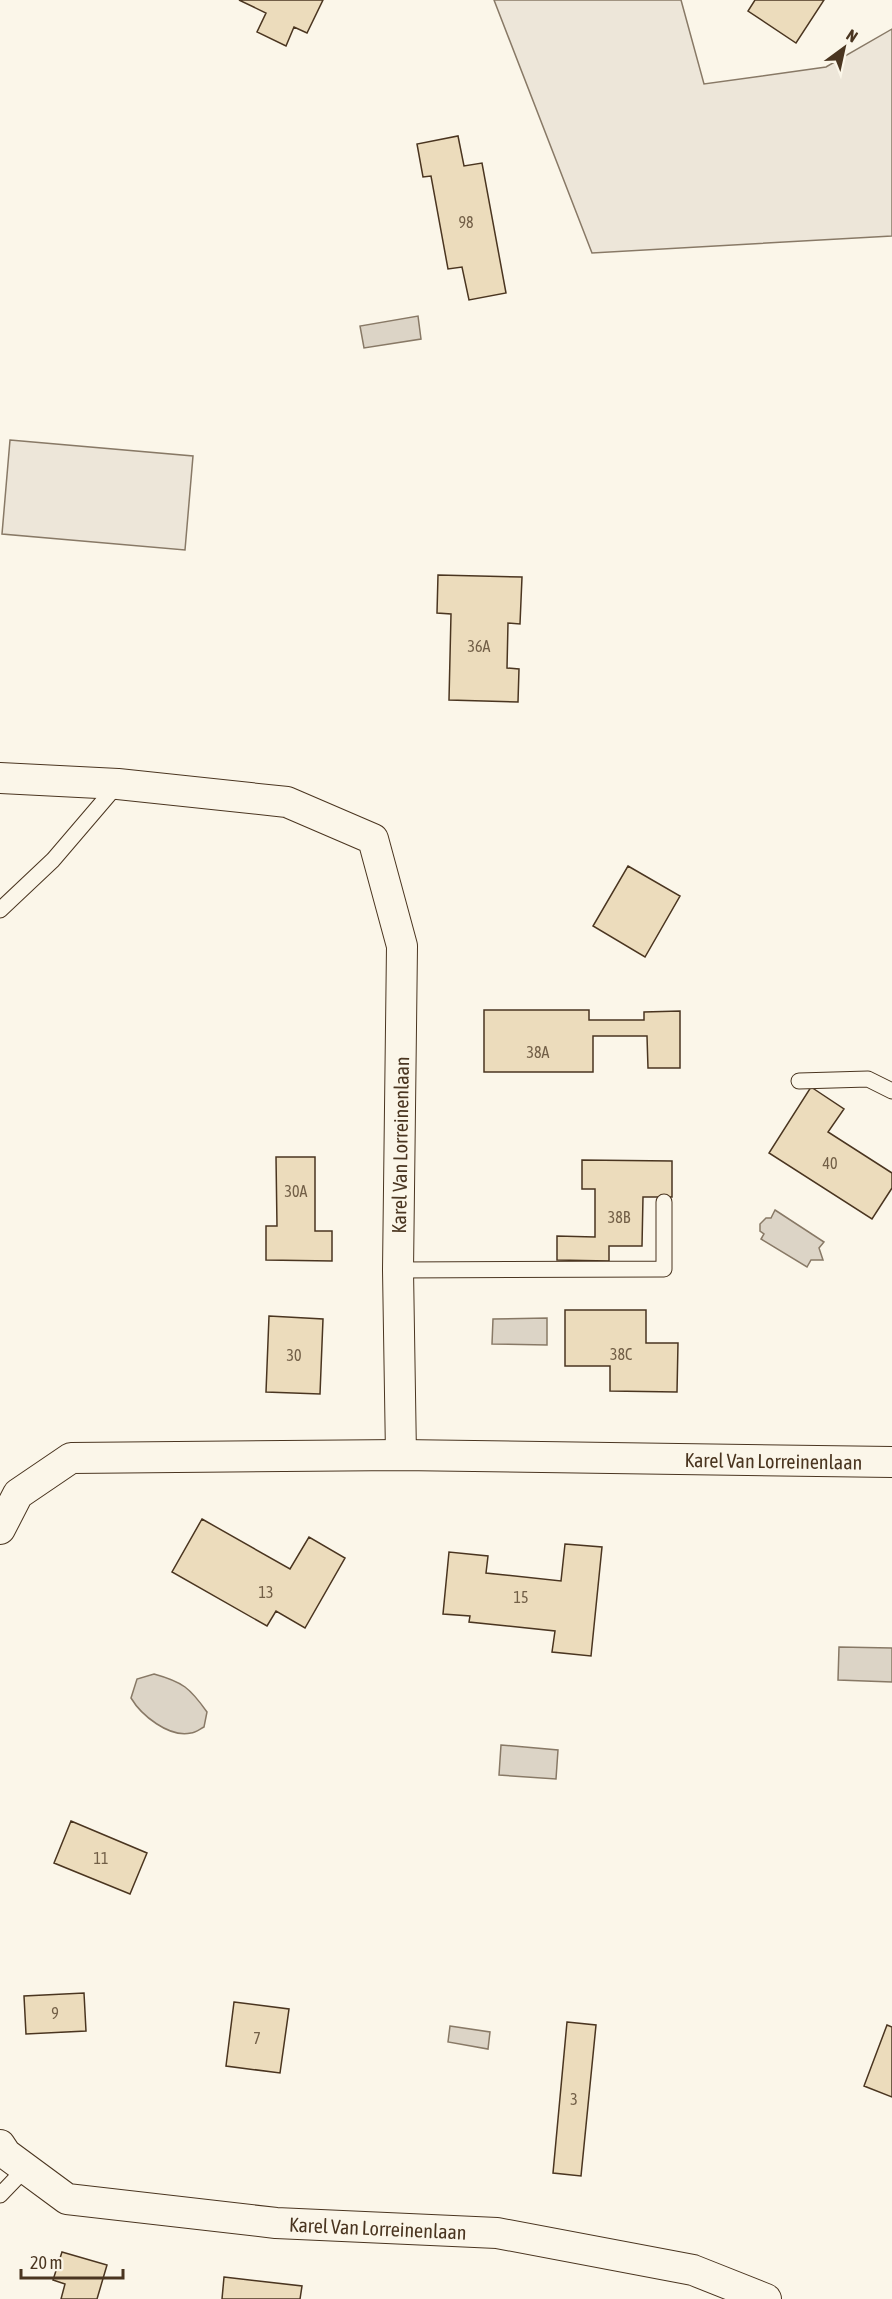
<svg xmlns="http://www.w3.org/2000/svg" width="892" height="2299" font-family="'Asap Condensed',sans-serif">
<style>
.green{fill:#ede6d9;stroke:#887966;stroke-width:1.5}
.water{fill:#dcd4c6;stroke:#887966;stroke-width:1.5}
.building{fill:#ecdcbc;stroke:#4a3520;stroke-width:1.5}
.lines{fill:none;stroke-linecap:round;stroke-linejoin:round}
.lane-casing{stroke:#4a3520;stroke-width:17}
.street-casing{stroke:#4a3520;stroke-width:32}
.lane{stroke:#fbf6e9;stroke-width:15}
.street{stroke:#fbf6e9;stroke-width:30}
.labels{text-anchor:middle;dominant-baseline:central;stroke-width:4.5;stroke-linejoin:round;paint-order:stroke}
.number-label{font-size:16px;fill:#725f47}
.street-label{font-size:20px;fill:#4a3520;stroke:#fbf6e9}
</style>
<rect width="100%" height="100%" fill="#fbf6e9"/>
<!-- green -->
<path class="green" d="M494,0H681L704,84L826,67L892,29V236L592,253Z
M10,440L193,456L185,550L2,534Z"/>
<!-- water -->
<path class="water" d="M418,316L421,339L364,348L360,326Z
M775,1210L824,1242L819,1248L823,1260H811L807,1267L761,1239L764,1234L760,1231V1224L766,1218H771Z
M547,1318V1345L492,1344L493,1319Z
M839,1647L892,1648V1682L838,1680Z
M154,1674C183,1682 190,1688 207,1712L204,1727C200,1729 195,1733 191,1733C169,1738 141,1715 131,1698L137,1679Z
M501,1745L558,1750L556,1779L499,1775Z
M450,2026L490,2032L488,2049L448,2042Z"/>
<!-- building -->
<path class="building" d="M239,0H323L307,33L294,27L286,46L257,32L266,13Z
M755,0H824L796,43L748,11Z
M458,136L464,166L482,163L506,293L469,300L462,267L448,269L431,176L423,177L417,144Z
M438,575L522,577L520,624L508,623L507,668L519,669L518,702L449,700L451,614L437,613Z
M628,866L680,896L645,957L593,926Z
M484,1010H589V1020H644V1012L680,1011V1068H648L647,1036H593V1072H484Z
M811,1087L844,1109L828,1132L892,1173V1188L872,1219L769,1153Z
M276,1157H315V1231H332V1261L266,1260V1226H277Z
M582,1160L672,1161V1197H643L642,1246H609V1261L557,1260V1236L595,1237V1189H582Z
M565,1310H646V1343H678L677,1392L610,1391V1366H565Z
M269,1316L323,1319L320,1394L266,1392Z
M202,1519L290,1569L309,1537L345,1558L305,1628L276,1611L267,1626L172,1572Z
M565,1544L602,1547L591,1656L552,1652L555,1631L469,1622L470,1616L443,1614L449,1552L488,1556L486,1573L561,1581Z
M71,1821L147,1853L130,1894L54,1863Z
M84,1993L86,2031L26,2034L24,1996Z
M234,2002L289,2009L280,2073L226,2066Z
M567,2022L596,2025L581,2176L553,2173Z
M887,2025L892,2027V2097L864,2086Z
M62,2252L107,2265L97,2299H61L65,2284L53,2280Z
M224,2277L302,2286L300,2299H222Z"/>
<g class="lines">
<defs>
<path id="lane" d="M0,910L53,860L118,784
M799,1081L868,1079L892,1091
M398,1270L664,1269V1202
M0,2195L25,2169"/>
<g id="street">
<path d="M0,778L118,784L287,802L373,839L402,946L398,1270L401,1455"/>
<path id="s1" d="M0,1529L18,1494L71,1458L401,1455L892,1462"/>
<path id="s2" d="M0,2145L6,2154L67,2199L276,2223L497,2233L693,2270L766,2299"/>
</g>
</defs>
<!-- lane casing -->
<use href="#lane" class="lane-casing"/>
<!-- street casing -->
<use href="#street" class="street-casing"/>
<!-- lane -->
<use href="#lane" class="lane"/>
<!-- street -->
<use href="#street" class="street"/>
</g>
<g class="labels">
<!-- number labels -->
<g class="number-label">
<text x="466" y="222">98</text>
<text x="479" y="646">36A</text>
<text x="538" y="1052">38A</text>
<text x="830" y="1163">40</text>
<text x="296" y="1191">30A</text>
<text x="619" y="1217">38B</text>
<text x="621" y="1354">38C</text>
<text x="294" y="1355">30</text>
<text x="266" y="1592">13</text>
<text x="521" y="1597">15</text>
<text x="101" y="1858">11</text>
<text x="55" y="2013">9</text>
<text x="257" y="2038">7</text>
<text x="574" y="2099">3</text>
</g>
<!-- street labels -->
<g class="street-label">
<text transform="translate(400 1145) rotate(-89)">Karel Van Lorreinenlaan</text>
<text stroke="none"><textPath href="#s1" startOffset="806">Karel Van Lorreinenlaan</textPath></text>
<text stroke="none"><textPath href="#s2" startOffset="399">Karel Van Lorreinenlaan</textPath></text>
</g>
</g>
<!-- north arrow -->
<g transform="translate(844 48) rotate(33)" stroke="#fbf6e9" stroke-width="4.5" paint-order="stroke">
<path d="M0-4.5L10 22L0 15L-10 22Z" fill="#4a3520"/>
<text y="-9" font-size="16" font-weight="bold" text-anchor="middle" fill="#4a3520">N</text>
</g>
<!-- scale -->
<path d="M21 2269v9h102v-9" fill="none" stroke="#4a3520" stroke-width="3"/>
<text x="30" y="2269" font-size="18" fill="#4a3520" stroke="#fbf6e9" stroke-width="4.5" paint-order="stroke">20 m</text>
</svg>
